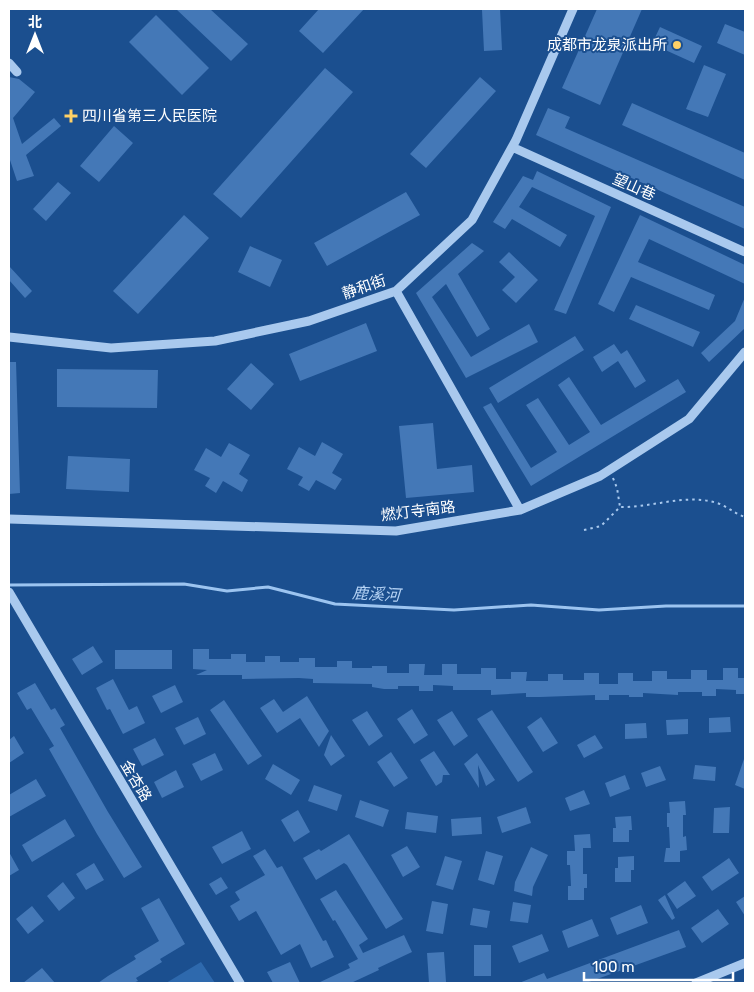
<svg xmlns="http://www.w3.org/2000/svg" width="754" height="992" font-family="Rubik,'Noto Sans SC',sans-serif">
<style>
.pitch{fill:#2e69ad}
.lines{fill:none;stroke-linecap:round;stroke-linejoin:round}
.stream{stroke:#9cc4f0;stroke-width:3}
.building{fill:#4478b7}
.path{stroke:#a9c9ee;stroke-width:2;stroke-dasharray:2.5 4;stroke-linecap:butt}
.minor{stroke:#a9c9ee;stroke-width:9}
.poi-dot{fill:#ffd166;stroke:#1b4f8f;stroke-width:2}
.labels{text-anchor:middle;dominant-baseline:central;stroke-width:4;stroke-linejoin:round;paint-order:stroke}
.poi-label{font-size:15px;fill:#fff;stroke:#1b4f8f;text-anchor:end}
.street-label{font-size:15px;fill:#fff;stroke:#1b4f8f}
.water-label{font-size:16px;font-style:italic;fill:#b5d3f5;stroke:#1b4f8f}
</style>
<rect width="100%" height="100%" fill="#1b4f8f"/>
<!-- pitch -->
<path class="pitch" d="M201,962L215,983H166Z"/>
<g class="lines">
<!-- stream -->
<path class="stream" d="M9,585L184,584L227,591L268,587L335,604L454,610L531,605L599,610L666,606H745"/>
</g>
<!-- building -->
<path class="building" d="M176,9H210L248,44L231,61Z
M319,9H364L323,53L299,31Z
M500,9L502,50L484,51L482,10Z
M597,9H642L600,105L562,88Z
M156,15L209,68L182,95L129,42Z
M725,24L745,32V55L717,43Z
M660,27L702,46L694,63L652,44Z
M704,65L726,74L708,117L686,109Z
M325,68L353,92L241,218L213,194Z
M9,77L19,79L35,92L13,118L22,144L54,118L61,126L26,155L34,176L17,181L9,157Z
M480,77L496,91L426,168L410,154Z
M632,103L745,153V180L622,125Z
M548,108L570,117L565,128L745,207V229L536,135Z
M114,126L133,143L99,182L80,166Z
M537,171L611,207L566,314L554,310L595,216L532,187L519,207L567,235L560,247L512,219L505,229L493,222L523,176L533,180Z
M58,182L71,193L46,221L33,209Z
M406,192L420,215L327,266L314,243Z
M184,215L209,238L138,314L113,291Z
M640,215L745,265V284L649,239L638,262L715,295L709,310L631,277L614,312L598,304Z
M472,243L484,251L458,274L490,329L477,337L446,284L432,297L471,357L529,324L538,342L466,378L416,293Z
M250,246L282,260L270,287L238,272Z
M509,252L538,280L516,303L502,290L515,277L499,262Z
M9,266L32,291L25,298L9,280Z
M745,297V328L709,362L701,353L735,321Z
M636,305L700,332L693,347L629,319Z
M366,323L377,351L300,381L289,354Z
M575,336L584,350L498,403L489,388Z
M614,344L621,354L627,350L646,381L635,388L618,361L602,372L593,357Z
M9,362H16L20,493L9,494Z
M251,363L274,384L251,410L227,389Z
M57,369L158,370L157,408L57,407Z
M569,377L601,425L678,379L686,392L531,486L483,407L491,403L531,468L557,452L526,405L538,398L569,445L590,432L558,385Z
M433,423L437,469L472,465L474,492L406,498L399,426Z
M322,442L343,454L332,473L342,479L335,490L316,480L309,491L298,485L303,477L287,469L299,447L315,456Z
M229,443L250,455L239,474L248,480L242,492L223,481L216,493L205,486L210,478L194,470L206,448L221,457Z
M68,456L130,459L129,492L66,489Z
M93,646L103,662L82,675L72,659Z
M193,649H209V659H231V654H246V662H265V656H280V662H299V658H315V667H337V661H352V668H372V666H387V673H409V664H425L424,675H442V664H457V674H481V668H496V679H511V672H527L526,681H548V674H563V680H584V673H599V684H618V673H633V681H652V671H667V679H691V670H707V680H723V668H738V678H745V694H736V690L716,689V696H702V692H678V695L643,693V697H629V695H609V700H595V695L540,697H526V693L491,695V690H453V686L433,685V691H419V686H398V689H384L372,687V684L313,683V679L299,678L242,679V675H196L207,670L193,669Z
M115,650H172V669H115Z
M113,679L129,710L137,706L145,723L123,734L110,709L107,710L96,688Z
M35,683L51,710L55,708L65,725L60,728L108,812L142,867L124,878L97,834L49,749L54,746L31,708L27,710L17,693Z
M175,685L183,702L161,713L152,696Z
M307,696L329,731L319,747L300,718L277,733L260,708L274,699L283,712Z
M224,700L262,756L248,765L210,710Z
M412,709L428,735L414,744L397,719Z
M492,710L533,772L518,782L477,719Z
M367,711L383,736L369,746L352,720Z
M452,711L468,736L454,746L437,720Z
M198,717L206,734L184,745L175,728Z
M541,717L558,743L543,752L527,727Z
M730,717L731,732L709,733V718Z
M688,719V734L667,735L666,720Z
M646,723L647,738L625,739V724Z
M331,735L345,756L331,766L324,755Z
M595,735L603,748L584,758L577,745Z
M14,736L24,753L9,763V740Z
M155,738L164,755L142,766L133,749Z
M434,751L450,775H443L442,782L436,786L420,760Z
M391,752L408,778L394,787L377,762Z
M215,753L223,770L201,781L192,764Z
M477,753L495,780L486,786L478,765L479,788L464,764Z
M744,759L745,760V789L735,785Z
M273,764L300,780L291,795L265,779Z
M695,765L716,767L715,781L693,779Z
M660,766L666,780L646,787L641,773Z
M176,770L184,787L162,798L154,782Z
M625,775L630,789L610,797L605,783Z
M36,779L46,796L9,817V795Z
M314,785L342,795L337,811L308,801Z
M584,790L590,804L570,811L565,798Z
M360,800L389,810L383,827L355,817Z
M685,801L686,815H683V837L686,836L687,850L680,851V862H664L666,848H670L669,827H667V813H670L669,802Z
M526,807L531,823L502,833L497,817Z
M730,807L729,833H713L714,808Z
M298,810L310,832L294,842L281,820Z
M407,812L438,816L436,833L405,829Z
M631,816L632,830H629V842H613V828H616L615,817Z
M481,817L482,834L452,836L451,819Z
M65,819L75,836L32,862L22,845Z
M242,831L251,849L222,864L212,847Z
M349,834L403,919L386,929L347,865L344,863L316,880L303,858L319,849L321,851Z
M590,834L591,848H583V874H587V888H584V900H568V886H571L570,865H567V851H575L574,835Z
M407,846L420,867L403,877L391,855Z
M531,847L548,855L533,887L532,896L514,891L515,882Z
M265,849L277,868L282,866L323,941L326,940L334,957L311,968L300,944L281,955L256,911L239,921L230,906L240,900L235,892L265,875L253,856Z
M486,851L503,856L494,885L478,880Z
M9,852L19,870L9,876Z
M445,856L462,861L453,890L436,885Z
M634,856V870H631V882H615V868H618V857Z
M729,858L739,873L712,891L702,877Z
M94,863L104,880L86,890L76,874Z
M221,877L228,888L216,895L209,884Z
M685,881L696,896L677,909L667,894Z
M63,882L75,898L59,911L47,896Z
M336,890L368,939L359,945L363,953L404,935L412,952L378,968L379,970L351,983H318L350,968L348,964L358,959L335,920L333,921L320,899Z
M665,895L675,918L672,920L658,900Z
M745,896V916L736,902Z
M159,898L185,944L160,959L162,962L136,978L138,981L133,983H98L108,976L136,959L134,956L159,941L141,908Z
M432,901L448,904L443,934L426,931Z
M513,902L531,905L528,923L510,921Z
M641,905L648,923L617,935L610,918Z
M32,906L44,921L28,934L16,919Z
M473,908L490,911L487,928L470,925Z
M718,909L729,924L702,943L691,928Z
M592,919L599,936L568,948L562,931Z
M679,930L686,947L586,983H519L544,973L547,979Z
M542,934L549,951L519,963L512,946Z
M474,945H491V976H474Z
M444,952L446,982L429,983L427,953Z
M290,962L300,983H273L267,972Z
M42,968L55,983H23Z"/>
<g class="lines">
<!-- path -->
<path class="path" d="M613,478L617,488L620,507
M584,530L601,526L620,507C652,508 685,493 717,503C727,506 735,514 745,517"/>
<!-- minor -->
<path class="minor" d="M9,63L17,72
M512,147L745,252
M396,291L520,510
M9,337L111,348L215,341L309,321L396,291L472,220L516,140L573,9
M9,519L396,531L520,510L600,476L689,419L745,352
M9,592L240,983
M696,983L745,963"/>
</g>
<!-- markers -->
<g class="poi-dot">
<circle cx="677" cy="45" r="5"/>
<path d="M68.5 108.5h5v5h5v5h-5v5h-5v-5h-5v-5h5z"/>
</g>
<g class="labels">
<!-- poi labels -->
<g class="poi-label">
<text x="667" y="45">成都市龙泉派出所</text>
<text x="82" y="116" text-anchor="start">四川省第三人民医院</text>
</g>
<!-- street labels -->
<g class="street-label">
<text transform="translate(634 187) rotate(24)">望山巷</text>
<text transform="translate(364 287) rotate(-19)">静和街</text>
<text transform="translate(418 511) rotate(-7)">燃灯寺南路</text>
<text transform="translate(136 781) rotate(59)">金杏路</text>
</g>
<!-- water labels -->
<g class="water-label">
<text transform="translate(376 594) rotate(3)">鹿溪河</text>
</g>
</g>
<!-- border -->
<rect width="754" height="992" fill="none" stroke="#ffffff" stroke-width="20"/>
<!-- north arrow -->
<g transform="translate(35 35)" stroke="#1b4f8f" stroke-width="4" paint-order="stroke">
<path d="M0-4L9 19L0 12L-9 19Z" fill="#ffffff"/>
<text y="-8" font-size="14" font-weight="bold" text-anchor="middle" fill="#ffffff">北</text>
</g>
<!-- scale -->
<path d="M584 972v8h149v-8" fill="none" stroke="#ffffff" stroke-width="2.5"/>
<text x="592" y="972" font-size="15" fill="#ffffff" stroke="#1b4f8f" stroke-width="4" paint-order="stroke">100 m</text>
</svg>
